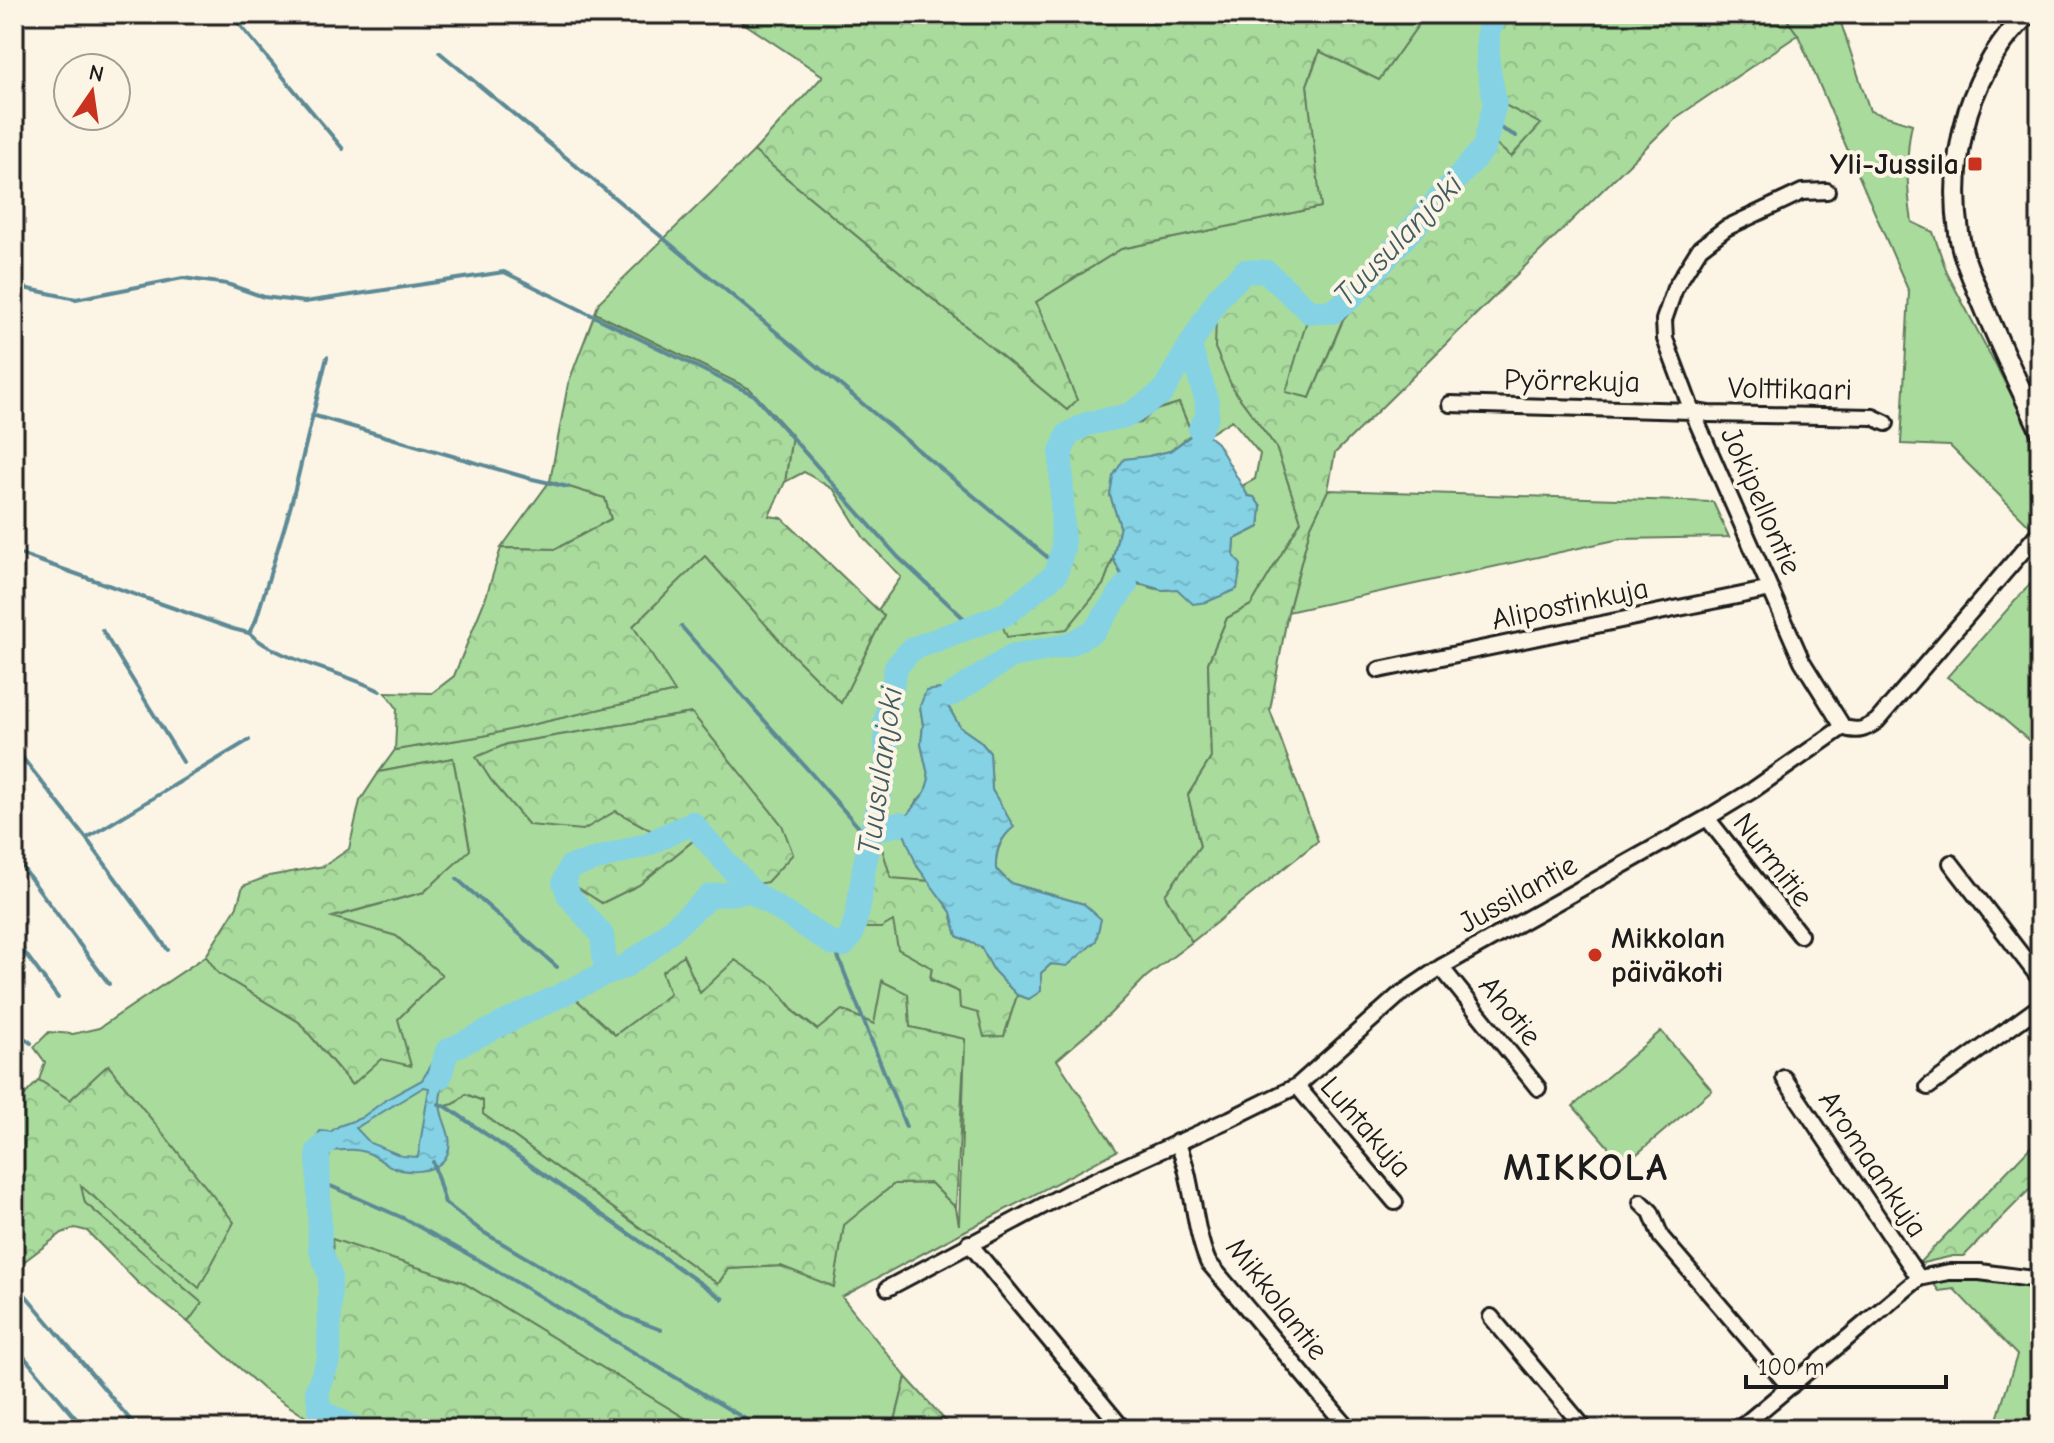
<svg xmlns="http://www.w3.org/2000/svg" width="2054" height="1443" font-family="'Comic Neue',sans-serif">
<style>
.green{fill:#a9db9d;stroke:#627c5c;stroke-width:2;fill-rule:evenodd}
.forest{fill:url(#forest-crowns);stroke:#627c5c;stroke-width:2}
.water{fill:url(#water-ripples);stroke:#5b8995;stroke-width:2;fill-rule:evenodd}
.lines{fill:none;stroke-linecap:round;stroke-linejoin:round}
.stream{stroke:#5b8995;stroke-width:4}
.river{stroke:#85d2e5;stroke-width:24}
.minor-casing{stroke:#1c1c1c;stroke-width:20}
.tertiary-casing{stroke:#1c1c1c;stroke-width:24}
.minor{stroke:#fcf5e5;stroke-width:14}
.tertiary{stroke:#fcf5e5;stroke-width:18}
.poi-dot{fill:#c8321e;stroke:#fcf5e5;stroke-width:3}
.labels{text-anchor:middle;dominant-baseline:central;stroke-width:8;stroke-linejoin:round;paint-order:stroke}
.poi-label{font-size:30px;font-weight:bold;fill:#1c1c1c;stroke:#fcf5e5;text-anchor:end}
.street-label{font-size:30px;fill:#1c1c1c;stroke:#fcf5e5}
.water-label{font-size:32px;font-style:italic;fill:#415c62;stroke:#fcf5e5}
.district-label{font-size:38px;font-weight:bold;letter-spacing:2px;fill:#1c1c1c;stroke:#fcf5e5}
</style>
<defs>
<pattern id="forest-crowns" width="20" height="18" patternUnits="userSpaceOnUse" patternTransform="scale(2)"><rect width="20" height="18" fill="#a9db9d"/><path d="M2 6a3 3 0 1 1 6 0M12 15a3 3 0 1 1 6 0" fill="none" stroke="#91bb87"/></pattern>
<pattern id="water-ripples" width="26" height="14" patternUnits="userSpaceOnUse" patternTransform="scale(2)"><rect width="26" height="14" fill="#85d2e5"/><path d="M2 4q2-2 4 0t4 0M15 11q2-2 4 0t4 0" fill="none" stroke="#72b4c4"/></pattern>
</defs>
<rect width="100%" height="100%" fill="#fcf5e5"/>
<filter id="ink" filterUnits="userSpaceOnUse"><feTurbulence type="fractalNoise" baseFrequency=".0125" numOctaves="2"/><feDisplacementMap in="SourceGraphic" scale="16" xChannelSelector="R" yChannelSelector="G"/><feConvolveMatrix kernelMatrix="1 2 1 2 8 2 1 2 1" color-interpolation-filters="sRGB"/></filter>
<g filter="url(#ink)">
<!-- green -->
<path class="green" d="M1426,14H1507L1496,24L1542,124L1511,157L1495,144L1435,216L1343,319L1310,398L1286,393L1233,389L1276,447L1301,521L1251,605L1227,618L1208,663L1211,758L1188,795L1200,846L1165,895L1192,942L1146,977L1110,1014L1057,1060L1117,1151L959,1234L842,1297L906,1377L893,1429H703L462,1282L333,1240L340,1340L324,1392L341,1418L376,1429H324L263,1389L188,1322L201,1303L85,1203L80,1185L108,1066L70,1100L39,1080L45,1062L34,1047L49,1032L73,1034L99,1028L206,956L218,973L299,1022L351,1084L398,1019L442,975L396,936L330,918L424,892L470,849L453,758L379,772L395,750L483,736L674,692L633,626L705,555L790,652L841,702L884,616L878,610L901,577L864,538L834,490L804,472L785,482L792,435L750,389L595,313L599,302L754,151L1067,410L1076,400L1036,302L1121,249L1320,207L1307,85L1320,51L1379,80ZM1179,403L1192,434L1200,429L1208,435L1232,420L1260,454L1255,479L1242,486L1248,496L1254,497L1261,507L1259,527L1235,539L1234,555C1216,566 1185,591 1164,590C1149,589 1143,582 1126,585L1113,558L1103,585L1001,622L1016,616L1066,569L1068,447L1080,432L1141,423L1153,411ZM920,706L949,708L960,727L980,741L990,753L992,790L1013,827C1001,838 995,851 996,869L1010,883L1084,904L1067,965L1051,964L1041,973L1029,999L1017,995L1004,1036L978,1013L959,992L930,980L932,968L899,949L880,844L891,879L929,881L917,866L913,806L925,792L929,779L921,744L923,725ZM692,713L700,835L639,885L602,903L570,881L597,851L655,832L616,811L529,825L491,780L477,758L507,744ZM683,955L700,993L774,986L795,1012L818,1030L875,1025L883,981L910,1027L965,1039L959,1225L956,1208L931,1183L894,1184L844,1224L834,1286L781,1266L728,1269L718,1284L483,1114V1101L466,1094L454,1104L566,990L615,1035L671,994Z
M1783,14H1838L1870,111L1912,124C1905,155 1907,190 1912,222L1933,232L1947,273L2040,449V481L2030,489C2040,504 2046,513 2033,529L1950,446L1901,444L1909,292L1798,35Z
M550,481L605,498L611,519L556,549L501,548Z
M1328,490L1713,502L1729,537L1620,539L1288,612L1310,528Z
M2040,573V750L1992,709L1947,677Z
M1661,1031L1712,1090L1624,1165L1573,1106Z
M1949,1278H1979L2040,1285V1429H1994L2017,1355L1954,1289L1939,1291L1931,1280Z"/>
<!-- forest -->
<path class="forest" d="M730,14H1426L1379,80L1319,51L1307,85L1321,207L1121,249L1036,302L1077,400L1067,410L754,151L823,76Z
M1507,14H1783L1798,35L1677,117L1335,453L1328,490L1310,528L1288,612L1270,710L1318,841L1192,942L1165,895L1200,846L1188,795L1211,758L1208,663L1227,618L1251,605L1301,521L1276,447L1233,389L1215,348L1216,316L1241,279L1253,277L1265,279L1307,320L1286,392L1310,398L1343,320L1435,216L1495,143L1511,157L1541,124L1501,103L1491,47L1496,24Z
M595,313L750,389L792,435L785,482L769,516L782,518L884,616L841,703L790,652L705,556L633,626L675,692L483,736L395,750L397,708L385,692L432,693L454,676L486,597L501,548L556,549L611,519L605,498L550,481L568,384Z
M1179,403L1192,434L1170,451L1149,456L1110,495L1120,526L1113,558L1103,585L1067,629L1007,637L1001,622L1016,616L1066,569L1068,447L1073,437L1080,432L1141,423L1153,411Z
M692,713L782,825L793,854L767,882L743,887L700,835L639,885L602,903L569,882L597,851L654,832L616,811L583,830L529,825L491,780L476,757L507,744Z
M453,758L470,850L424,892L332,917L396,936L442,975L398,1019L411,1066L381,1059L352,1085L299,1022L218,973L206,956L237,906L243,886L269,876L324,866L349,849L360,801L379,772Z
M880,842L891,878L929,881L951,912L957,936L981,947L994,971L1017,995L1004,1036L984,1037L978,1013L960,1008L959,992L930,979L932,968L898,949L893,921L881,928H858Z
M683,955L700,993L735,960L774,986L794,1012L817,1030L842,1010L874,1024L882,981L908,994L910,1027L965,1039L956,1208L931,1183L894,1184L844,1225L834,1287L781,1266L728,1269L718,1284L483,1114V1101L466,1094L454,1104L428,1110L444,1050L566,990L615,1035L670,994L662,972Z
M108,1065L234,1222L199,1288L81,1186L85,1203L202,1303L188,1322L138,1283L87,1231L75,1228L62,1233L14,1269V1106L39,1080L70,1100Z
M2040,1137V1190L2030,1189L1964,1256H1953L1918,1264Z
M332,1239L462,1282L703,1429H376L341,1418L325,1409L324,1392L340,1340Z
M906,1377L953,1429H893Z"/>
<!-- water -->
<path class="water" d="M1200,429L1217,443L1248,496L1254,497L1261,507L1259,527L1235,539L1234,555L1241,565L1237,589L1207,602L1193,604L1177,589L1162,590L1138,583L1126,585L1113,558L1120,526L1110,495L1113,476L1124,459L1149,456L1170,451Z
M939,689L951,695L949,708L960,727L980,741L990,753L992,790L1014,827C1000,838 995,851 996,869L1010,883L1084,904L1101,919L1096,941L1067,966L1051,964L1041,973V991L1029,999L1017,995L994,971L981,947L957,936L951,912L917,866L900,824L925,792L929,779L921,744L923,725L920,706L926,691Z
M444,1045L458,1054C451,1068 441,1084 440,1101C439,1120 456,1136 447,1155C438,1174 406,1174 390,1166C383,1163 376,1156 368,1153C356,1148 344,1150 331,1151L328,1163V1174L308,1171L316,1138L320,1131L330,1132L339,1126L361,1118L387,1099L422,1080ZM424,1087L429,1088L418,1157L402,1156L370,1143L356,1128Z"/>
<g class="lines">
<!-- stream -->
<path class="stream" d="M231,14L343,149
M439,52L1058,566
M1490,123L1516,136
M19,287L76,299L183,278L227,284L264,297L305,302L504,272L754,395L898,557L971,625
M312,415L528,478L568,487
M14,552L233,629L249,633L256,620L291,505L327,357
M681,626L870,840
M102,630L183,762
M249,633C279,661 342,671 380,691
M14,747L86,838L168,950
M87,838L249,740
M14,856L109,984
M457,879L557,967
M14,938L58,998
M833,944L906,1127
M14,1031L31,1043
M439,1104L447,1107L723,1299
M433,1162L445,1203L483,1232L625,1316L661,1330
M317,1180L403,1218L484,1263L762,1429
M17,1285L138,1429
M14,1345L85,1429
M14,1408L32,1429"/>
<!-- river -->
<path class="river" d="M1190,346L1207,401V417L1200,429
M951,695L1012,656L1068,645L1094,631L1126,585
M872,830L900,824
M606,973L602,935L569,896L564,882L570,867L648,844L692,823L751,891
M440,1077L447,1051L606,973L624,967L650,949L710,896L751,891L833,944L844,945L851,936L858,911L864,868L887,761L885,722L896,667L912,649L1006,614L1056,574L1063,548L1061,452L1068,434L1087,424L1129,415L1162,393L1218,298L1245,271L1267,272L1310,312H1332L1351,298L1484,148L1495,103L1488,64V32L1497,14
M325,1144L318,1151L320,1248L330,1276L329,1360L317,1389L320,1411L357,1429"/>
<defs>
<path id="minor" d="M1827,191L1802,192L1726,228L1700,248L1675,288L1664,320L1665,339L1692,411L1802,661L1843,727
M1450,404L1692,411L1709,414L1873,417L1886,423
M1379,670L1771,589
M1707,818L1800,935
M1951,863L2040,979
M1441,967L1538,1088
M1784,1078L1919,1278
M1297,1086L1395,1202
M1928,1087L2040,1006
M1177,1142C1194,1180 1192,1224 1208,1262L1349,1429
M1641,1202L1651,1212L1661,1237L1782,1378L1791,1386
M969,1243L1123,1429
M888,1288L1069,1192L1230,1119L1297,1086L1398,996L1441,967L1707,818L1753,790L1843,727C1857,733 1866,729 1877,721L2040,531
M1491,1317L1581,1424V1429
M1739,1429L1919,1278L1949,1272H1980L2040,1280"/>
<path id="tertiary" d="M2028,14C1999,41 1980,75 1968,112C1956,152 1953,191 1959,233C1962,257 1973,279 1982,302C2000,346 2020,388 2040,430"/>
</defs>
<!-- minor casing -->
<use href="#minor" class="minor-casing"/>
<!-- tertiary casing -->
<use href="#tertiary" class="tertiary-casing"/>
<!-- minor -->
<use href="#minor" class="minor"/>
<!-- tertiary -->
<use href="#tertiary" class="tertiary"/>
</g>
</g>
<!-- markers -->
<g class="poi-dot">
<rect x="1967" y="156" width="16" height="16" rx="4"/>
<circle cx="1595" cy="955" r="8"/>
</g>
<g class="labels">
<!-- poi labels -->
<g class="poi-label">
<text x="1959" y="164">Yli-Jussila</text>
<text x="1611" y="938" text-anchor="start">Mikkolan<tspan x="1611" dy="34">päiväkoti</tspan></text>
</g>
<!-- street labels -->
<g class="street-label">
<text transform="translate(1572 381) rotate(1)">Pyörrekuja</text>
<text transform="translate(1790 389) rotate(1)">Volttikaari</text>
<text transform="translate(1761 501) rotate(66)">Jokipellontie</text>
<text transform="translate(1570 604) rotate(-12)">Alipostinkuja</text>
<text transform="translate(1773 860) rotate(52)">Nurmitie</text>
<text transform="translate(1518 894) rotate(-29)">Jussilantie</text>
<text transform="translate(1510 1011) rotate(51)">Ahotie</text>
<text transform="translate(1366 1127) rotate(49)">Luhtakuja</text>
<text transform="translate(1873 1164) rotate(56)">Aromaankuja</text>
<text transform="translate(1277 1299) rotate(52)">Mikkolantie</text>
</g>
<!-- water labels -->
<g class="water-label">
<text transform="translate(1398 240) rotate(-46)">Tuusulanjoki</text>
<text transform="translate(880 771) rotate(-82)">Tuusulanjoki</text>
</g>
<!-- district labels -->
<g class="district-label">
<text x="1586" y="1168">MIKKOLA</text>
</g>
</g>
<!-- margin -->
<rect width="2054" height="1443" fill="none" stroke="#fcf5e5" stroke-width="48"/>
<rect x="24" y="24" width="2006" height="1395" fill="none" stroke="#1c1c1c" stroke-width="3" filter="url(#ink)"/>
<!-- north arrow -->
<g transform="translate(92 92) rotate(13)"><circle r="38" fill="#fcf5e5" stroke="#a29e95" stroke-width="2"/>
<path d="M0-6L14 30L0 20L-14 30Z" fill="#c8321e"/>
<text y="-12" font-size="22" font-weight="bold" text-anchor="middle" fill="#1c1c1c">N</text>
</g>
<!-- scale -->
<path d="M1746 1375v12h200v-12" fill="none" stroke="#1c1c1c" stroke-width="4"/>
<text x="1758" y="1375" font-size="24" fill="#1c1c1c" stroke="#fcf5e5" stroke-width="6" paint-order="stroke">100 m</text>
</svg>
